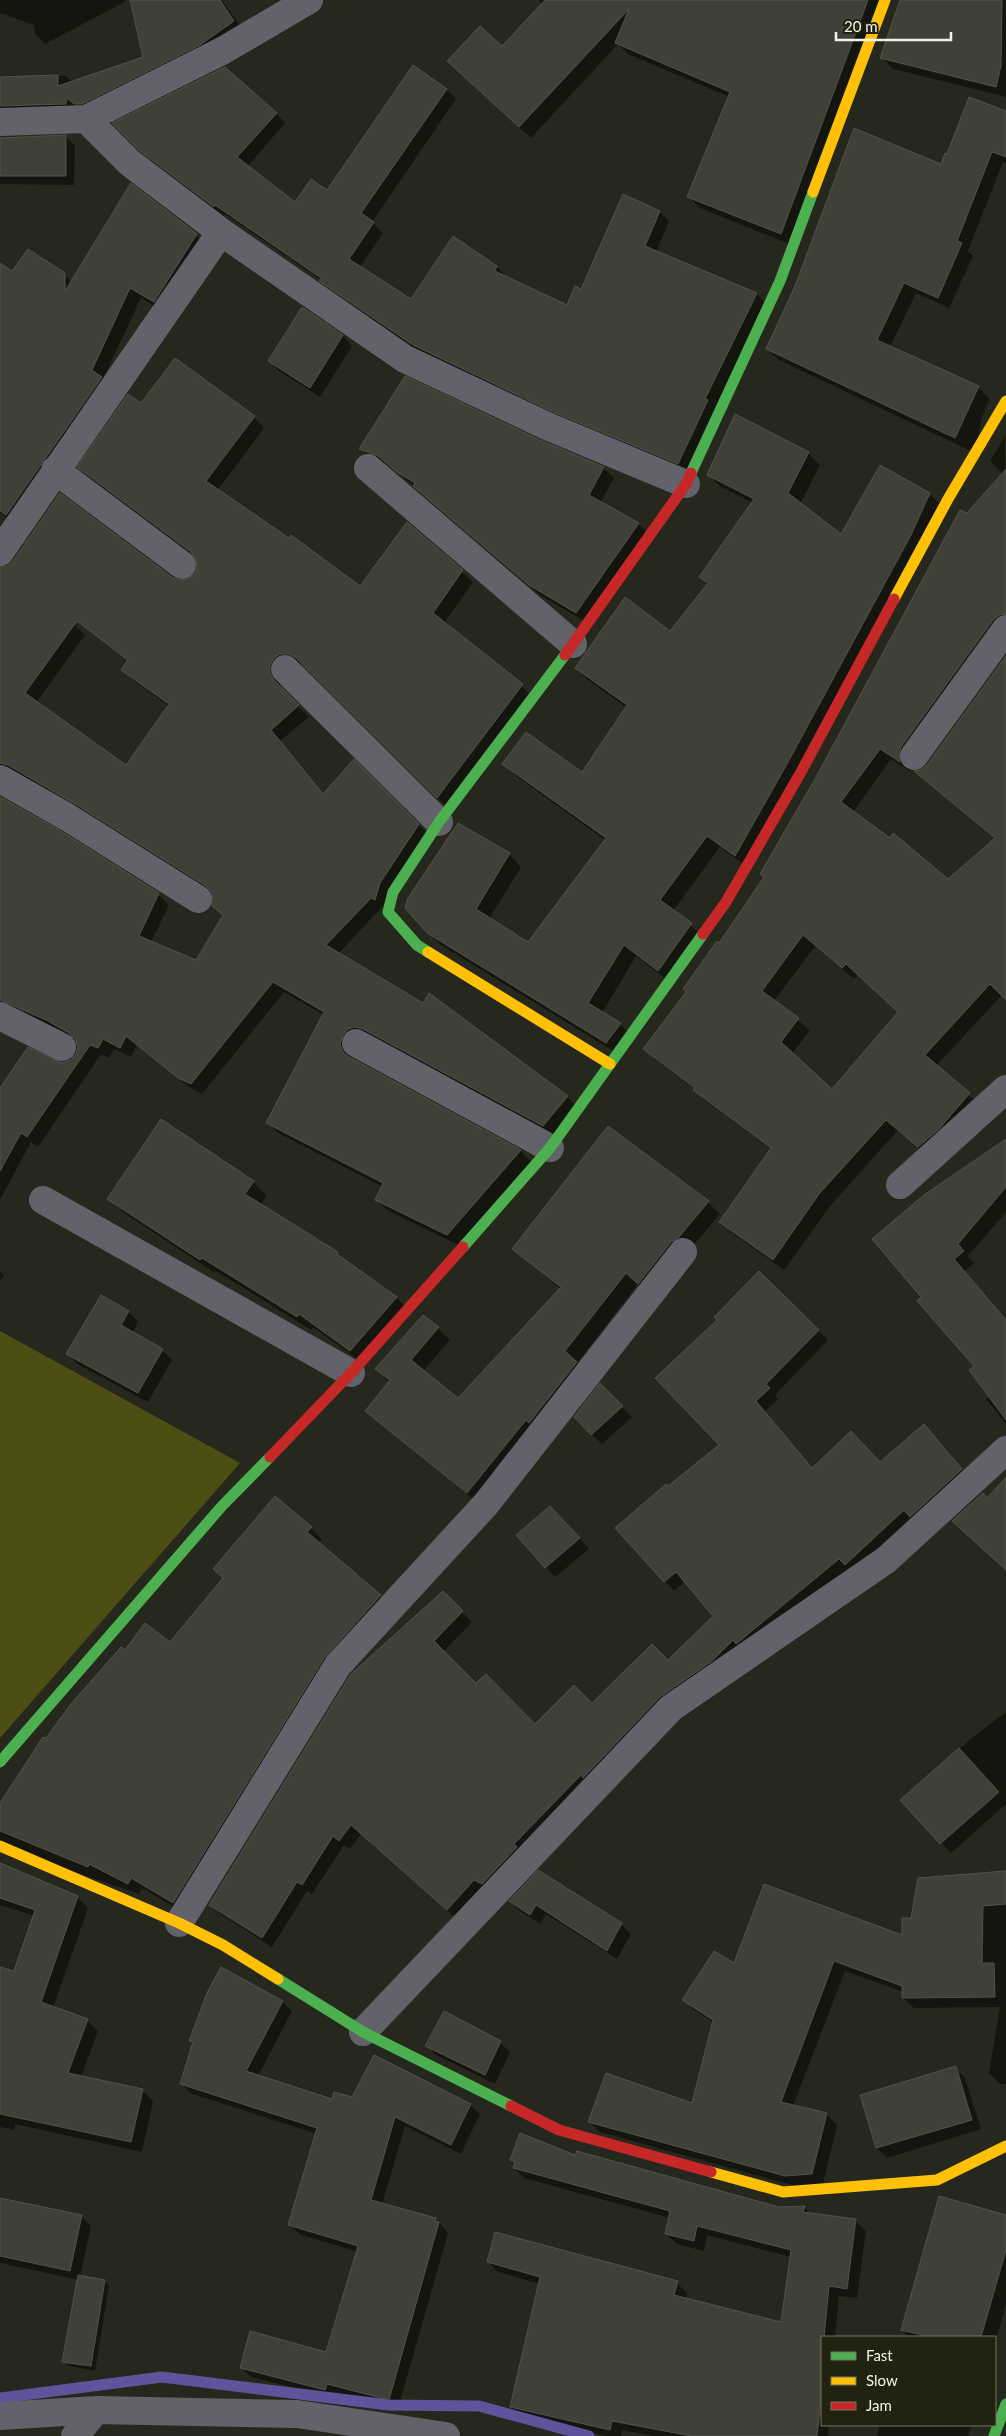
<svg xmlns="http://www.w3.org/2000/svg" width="1006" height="2436" viewBox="0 0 1006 2436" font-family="Lato,sans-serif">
  <rect width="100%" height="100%" fill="#27281d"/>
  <path fill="#4d4e13" d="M0,1331L240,1463L0,1738Z"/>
  <path fill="#0007" fill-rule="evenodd" d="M0,0H125L123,3L45,44L35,34L34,25L0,13Z
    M186,0H222L244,31L93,113L0,122V78L66,76L72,82L145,57Z
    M539,0H886L792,245L700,208L688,196L729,97L628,54L618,44L531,138L460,73L502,48L542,5Z
    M901,0H1006V97L893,69L882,57Z
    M447,90L456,99L372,222L383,233L360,267L412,300L453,238L497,267L507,277L568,306L660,212L669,221L656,252L757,294L766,304L687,472L564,421L424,355L331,290L321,280L225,214L224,216L152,161L114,124L276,113L285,123L247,167L295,204L328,192Z
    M1006,112V163L1003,162L968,251L973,256L949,308L916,293L890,347L978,387L990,399L982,416L975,453L779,360L767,349L941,166L948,155Z
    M66,137L75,146L74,185L0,184V138Z
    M196,235L207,245L164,312L141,298L103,379L112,388L17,525L0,513V265L13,273L64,274L72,282Z
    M303,309L343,336L352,346L320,397L279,371L269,361Z
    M141,405L254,417L264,428L217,491L361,587L407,524L473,582L444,623L533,696L448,808L308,668L300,664H292L280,675V684L284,692L309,717L280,741L324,795L354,761L429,835L382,907L338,954L567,1097L577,1107L553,1136L350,1055L352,1060L521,1151L531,1162L458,1245L387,1210L376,1200L383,1187L278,1133L268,1123L324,1015L284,992L202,1094L190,1088L137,1045L131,1057L114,1049L108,1058L101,1054L38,1147L31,1142L0,1200V1090L71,1061L77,1055L79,1046L78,1043L57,1031L0,1005V798L158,894L169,905L151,942L197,961L224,916L213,905V893L87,814L0,778V579L74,624L85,635L36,703L127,766L169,706L133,680L123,670L129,662L114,648L172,579L181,582L189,580L195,575L199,566L197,558L90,478L79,467Z
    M1005,436L1006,630L909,766L910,771L891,759L853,812L948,880L995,839L916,772L928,766L1006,658V998L1002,995L936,1066L980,1105L930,1158L898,1130L831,1205L784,1270L732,1233L720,1222L772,1150L706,1101L695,1089L656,1060L645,1049L688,992L765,878L967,515L1003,474L990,461ZM815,946L854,979L858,974L899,1012L832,1091L792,1054L810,1030L774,1001Z
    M540,441L604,468L614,478L600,503L639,524L649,534L586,622L540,595L414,486L389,465L370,458L360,448Z
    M808,453L820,465L800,504L841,536L880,467L932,496L944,508L747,867L720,847L673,911L703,936L670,982L636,956L602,1013L620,1024L632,1036L618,1054L441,945L428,932L509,854L521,867L489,919L528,944L605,840L516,776L504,764L582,773L627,708L588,680L576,668L670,633L708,585L700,576L753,503L721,487L709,475Z
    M1006,1140V1212L968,1256L974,1263L964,1272L1006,1320V1424L986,1399L990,1396L976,1366L923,1297Z
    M253,1182L267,1196L260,1205L337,1253L347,1262L397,1298L410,1312L364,1364L313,1327L311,1330L216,1271L215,1273L123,1212L109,1198Z
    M708,1202L720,1214L651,1295L638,1284L577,1363L588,1375L479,1504L367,1411L390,1382L377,1369L438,1328L450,1340L423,1371L458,1399L561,1289L514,1249Z
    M0,1271L4,1275L0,1281Z
    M759,1273L828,1340L775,1395L778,1399L765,1411L813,1469L880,1464L934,1436L971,1479L856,1574L850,1568L747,1653L457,1919L361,1834L350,1849L344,1845L312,1894L307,1891L272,1947L220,1914L210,1905L443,1593L472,1622L443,1652L476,1685L535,1726L592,1704L668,1662L714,1616L685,1581L674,1591L665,1581L668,1488L721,1445L719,1320Z
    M101,1296L129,1312L138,1322L132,1333L162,1350L172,1360L148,1402L77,1364L68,1354Z
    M600,1385L632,1417L602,1444L575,1417Z
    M560,1517L589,1549L555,1577L546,1567Z
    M311,1528L322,1539L318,1543L391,1606L184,1913L142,1888L139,1894L0,1846V1805L46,1740L125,1652L171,1644Z
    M1006,1712V1804L951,1853L902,1800L973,1737Z
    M0,1864L77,1897L88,1908L53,2008L87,2020L98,2031L81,2077L142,2090L153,2101L142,2152L15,2124L14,2130L0,2127V1972L15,1973L34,1916L0,1905Z
    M539,1872L621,1924L631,1934L617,1959L546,1914L540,1924L520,1911L510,1901Z
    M1006,1872V2084H1000L989,2073L1000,2007L914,2008L903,1998V1992L845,1971L793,2106L827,2114L837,2125L823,2184L796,2186L600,2132L589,2121L693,2105L713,2022L694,2010L684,2000L734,1965L904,1936L912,1920Z
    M282,2002L292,2011L258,2076L333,2101L353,2099L470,2105L480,2114L461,2154L405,2126L382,2204L436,2219L448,2233L398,2409L336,2392L335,2398L251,2377L241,2368L327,2353L358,2252L299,2234L290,2225L317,2134L190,2093L181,2083L194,2043L191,2040Z
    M500,2042L510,2052L495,2084L436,2055L427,2045Z
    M955,2068L965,2078L981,2129L887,2158L877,2148L861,2096Z
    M576,2156L779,2208L804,2207L812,2215L855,2220L866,2231L857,2298L839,2296L835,2337H822V2425H829L828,2436H653L622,2430L621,2436H606L521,2417L511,2407L540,2284L498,2272L488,2262L677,2283L687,2293L686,2299L782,2324L791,2257L707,2235L704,2251L677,2244L666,2234L670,2218L524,2178L514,2168L515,2164L511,2160Z
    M0,2199L81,2216L91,2226L80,2277L105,2281L109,2286L95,2371L69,2366L64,2361L79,2280L0,2263Z
    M1006,2216V2304L995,2344V2337H905L906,2333L902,2329Z
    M880,2425H972L968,2436H877Z"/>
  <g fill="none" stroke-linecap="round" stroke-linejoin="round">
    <path stroke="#5f539c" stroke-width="11" d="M0,2398L162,2377L389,2405L479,2406L589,2436"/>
  </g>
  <path fill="#3f4037" stroke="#525249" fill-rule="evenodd" d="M130,0H220L234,21L200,45L82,104H74L67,98L66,104L0,106V77L58,75V86L143,57Z
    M545,0H868L781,234L687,197L730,92L615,43L629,9L519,127L447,61L480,26L502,46Z
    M900,0H1002L1001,66L996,87L880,58Z
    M413,65L447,89L361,213L374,222L349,259L411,299L453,236L497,266L495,271L567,305L575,286L581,289L623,194L660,211L645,246L757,293L705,399L708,400L678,464L553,412L413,345L319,281L321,278L215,205L214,207L140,151L112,123L225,67L277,113L237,157L295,202L311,179L327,190Z
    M969,97L1006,111V157L992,152L957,241L962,243L938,298L904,283L877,340L979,386L955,438L766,349L795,286L854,128L941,164L945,153L947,154Z
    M66,135V176H0V138Z
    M131,183L197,234L154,302L130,288L92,370L102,377L6,515L0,511V263L12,271L28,249L65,273V291Z
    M302,307L343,335L310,388L268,361Z
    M175,358L255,416L206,481L289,538L291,535L360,586L407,522L463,570L433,613L523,684L437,798L296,658L289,654H280L274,658L270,665V673L274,680L299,705L271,730L323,794L354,759L419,824L380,883L375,900L371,898L326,945L423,1003L429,993L568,1096L543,1126L363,1029L355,1027L348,1029L343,1035L340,1044L343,1052L349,1057L521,1150L447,1235L375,1200L383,1183L266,1123L324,1012L273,982L191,1084L178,1078L126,1036L120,1048L103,1039L98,1048L90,1045L27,1137L21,1133L0,1171V1088L28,1047L62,1063L71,1060L76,1054L78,1047L75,1039L69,1033L46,1020L0,1000V797L59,830L159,893L139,936L196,960L223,915L212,906V892L206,886L75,804L8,765L0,763V567L7,566L13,561L60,493L173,578L180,580L188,579L195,574L197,567L196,559L191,552L77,467L128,394L141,403ZM77,621L128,660L121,670L169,704L126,765L25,693Z
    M405,376L540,440L604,467L589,495L639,523L576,613L529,585L413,486L415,483L397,472L378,456L359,449Z
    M735,414L809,452L788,493L841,534L880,465L930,493L911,535L787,764L735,856L707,836L660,900L692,923L658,971L624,945L588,1003L621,1023L606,1043L427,933L405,908L408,898L458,823L510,853L476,909L528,942L606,838L502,764L526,732L582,772L627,705L575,668L625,597L670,631L708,583L699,577L754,499L707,475Z
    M1006,469V614L999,615L993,620L901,747L899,754L900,762L880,749L841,802L890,838L893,833L948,879L995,838L914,771L921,770L927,765L1006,656V1000L990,984L925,1055L970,1093L939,1129L918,1147L886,1120L819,1194L773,1260L719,1222L771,1148L693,1090L695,1088L643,1049L686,992L683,989L717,941L719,943L764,877L760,874L815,779L960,510L967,513ZM803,935L842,968L846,964L898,1012L832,1089L781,1042L799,1018L762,991Z
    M161,1119L254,1181L245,1194L338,1252L337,1254L397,1297L350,1351L299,1314L297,1317L202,1258L200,1260L107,1199Z
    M608,1126L709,1201L679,1237L671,1242L638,1284L626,1273L565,1351L577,1362L529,1423L526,1420L467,1493L365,1411L390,1380L375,1369L423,1315L439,1327L411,1360L458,1398L561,1287L512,1249Z
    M1006,1139V1187L958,1244L964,1251L954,1259L1006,1320V1420L969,1370L974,1366L917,1301L921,1297L872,1239L924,1195Z
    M759,1271L819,1330L766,1384L770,1388L756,1401L812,1468L851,1431L880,1462L924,1424L962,1469L910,1517L904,1510L845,1565L839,1559L736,1644L733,1640L712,1661L660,1697L583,1778L581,1775L514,1844L517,1847L482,1884L474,1880L447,1910L351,1825L339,1841L333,1836L302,1885L297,1882L262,1938L209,1905L351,1674L443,1591L463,1611L434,1641L476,1683L486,1674L535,1724L574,1685L592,1703L652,1644L668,1660L713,1616L676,1572L664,1582L615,1528L666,1484L668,1486L719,1445L655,1378L717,1320L714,1317Z
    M101,1295L129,1311L121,1325L163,1349L138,1393L66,1354Z
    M600,1383L623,1406L591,1435L574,1417Z
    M1006,1477V1570L952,1521L983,1493L987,1498Z
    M275,1496L312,1527L307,1532L381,1595L325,1657L173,1903L131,1878L128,1884L89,1864L88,1867L0,1831V1803L43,1737L46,1738L71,1704L121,1647L125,1650L145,1623L170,1642L223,1578L213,1569Z
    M550,1506L580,1538L545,1568L516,1535Z
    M959,1748L999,1792L940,1844L900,1800Z
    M0,1863L78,1896L41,2002L88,2019L68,2073L143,2089L131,2142L0,2114V1967L14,1971L35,1910L0,1898Z
    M538,1870L622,1923L607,1951L536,1905L530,1915L509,1901Z
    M1006,1871V1904L983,1906L982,1963H994L995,1997L902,1998V1986L834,1961L781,2102L827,2113L812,2174L785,2176L588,2122L606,2073L692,2103L713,2020L682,2000L714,1951L734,1963L764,1884L902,1935V1918H911L918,1878Z
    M221,1967L283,2001L246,2071L332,2099L334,2092L352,2097L374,2055L471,2104L451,2145L395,2117L371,2200L436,2218L435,2221L439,2222L389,2400L327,2384L325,2390L240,2368L250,2331L326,2352L358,2246L288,2225L317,2128L180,2084L193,2042L189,2041L207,1993Z
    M444,2011L501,2041L485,2075L425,2046Z
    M956,2066L972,2120L876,2148L860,2095Z
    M520,2133L575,2155L577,2151L779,2207L805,2206L803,2212L856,2219L847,2289L829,2286L824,2337H822V2392L817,2436H691L612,2421L610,2430L510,2407L540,2277L487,2262L495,2232L678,2281L674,2295L781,2322L791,2250L697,2226L694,2241L665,2234L670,2211L513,2168L515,2162L510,2160Z
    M939,2196L1006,2215V2250L981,2337H930L901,2330Z
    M0,2198L82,2215L70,2271L0,2256Z
    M78,2275L105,2280L91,2366L62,2362Z"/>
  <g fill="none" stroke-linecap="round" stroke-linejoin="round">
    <path stroke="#62626b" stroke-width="28" d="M86,119L130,163L221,232L405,359L547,426L686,484
      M0,122L86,119L222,51L309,0
      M368,468L573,644
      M55,470L182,565
      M0,552L221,232
      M285,669L439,822
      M914,756L1006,629
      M0,779L67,817L198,899
      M0,1016L62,1047
      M356,1043L550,1148
      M900,1185L1006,1089
      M43,1200L351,1373
      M179,1923L338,1665L486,1504L683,1252
      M363,2032L671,1708L886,1560L1006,1450
      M0,2416L96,2410L297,2414L446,2436
      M75,2436L96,2410"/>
    <path stroke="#4caf50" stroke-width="11" d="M691,473L780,281L813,192
      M428,952L417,945L388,912L393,892L439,822L565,655
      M463,1247L550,1148L703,934
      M0,1762L222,1506L270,1457
      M278,1979L363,2032L511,2106
      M994,2436L1006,2404"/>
    <path stroke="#ffc107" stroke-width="11" d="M813,192L885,0
      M894,599L948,499L1006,401
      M428,952L610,1064
      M0,1846L179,1923L223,1945L278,1979
      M711,2172L783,2192L937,2180L1006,2146"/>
    <path stroke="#c62828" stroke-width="11" d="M565,655L686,484L691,473
      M703,934L726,902L801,772L894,599
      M270,1457L351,1373L463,1247
      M511,2106L559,2130L711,2172"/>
  </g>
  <rect x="821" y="2336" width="175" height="90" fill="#21220f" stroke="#757666"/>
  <rect x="831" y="2352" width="25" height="8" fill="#4caf50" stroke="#757666"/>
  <text x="866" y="2361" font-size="15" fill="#f3f4e8">Fast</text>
  <rect x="831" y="2377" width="25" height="8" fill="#ffc107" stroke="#757666"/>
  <text x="866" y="2386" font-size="15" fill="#f3f4e8">Slow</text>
  <rect x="831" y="2402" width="25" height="8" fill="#c62828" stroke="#757666"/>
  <text x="866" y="2411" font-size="15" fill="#f3f4e8">Jam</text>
  <path d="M836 32v8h115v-8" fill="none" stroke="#f3f4e8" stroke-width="2.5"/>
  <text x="844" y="32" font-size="15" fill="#f3f4e8" stroke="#21220f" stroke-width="4" paint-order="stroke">20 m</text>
</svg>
